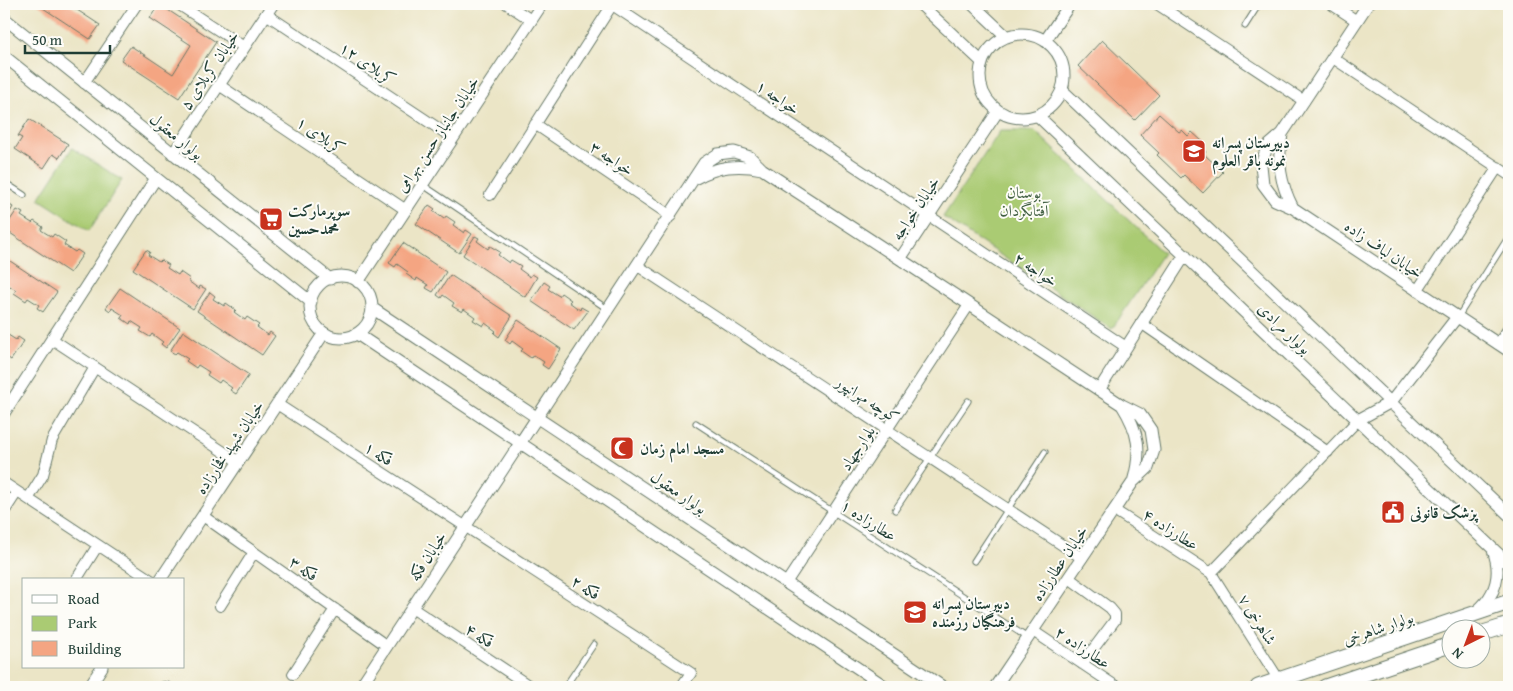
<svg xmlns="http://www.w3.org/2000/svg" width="1513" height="691" viewBox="0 0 1513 691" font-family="'Gentium Book Plus',Amiri,serif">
  <rect width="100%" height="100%" fill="#fdfcf7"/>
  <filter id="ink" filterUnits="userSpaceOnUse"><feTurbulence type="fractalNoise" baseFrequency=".02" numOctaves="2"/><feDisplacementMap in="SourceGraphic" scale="10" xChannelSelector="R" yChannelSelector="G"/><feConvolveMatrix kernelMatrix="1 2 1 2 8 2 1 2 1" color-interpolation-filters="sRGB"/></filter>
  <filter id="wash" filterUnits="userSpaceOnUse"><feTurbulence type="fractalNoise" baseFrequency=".0096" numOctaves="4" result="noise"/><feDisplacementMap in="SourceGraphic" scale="20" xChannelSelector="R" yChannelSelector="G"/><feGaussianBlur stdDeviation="1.12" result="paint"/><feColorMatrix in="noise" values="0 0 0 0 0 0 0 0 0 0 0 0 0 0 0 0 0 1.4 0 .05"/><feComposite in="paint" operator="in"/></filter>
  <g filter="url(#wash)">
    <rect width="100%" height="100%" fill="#ebe5c6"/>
    <path fill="#aacb73" stroke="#648454" d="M1000,131H1035L1163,253L1112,329L943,217Z
      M72,148L122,180L89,231L39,199Z"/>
    <g id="blocks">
      <path fill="#f4a582" d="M37,4H68L100,25L90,39Z
        M159,4L216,42L179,98L121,60L131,46L173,74L191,45L150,18Z
        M1102,40L1159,95L1135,120L1078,66Z
        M1159,114L1179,132L1182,130L1188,136L1192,132L1202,141L1198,145L1206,152L1204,154L1223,172L1203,193L1184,175L1181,178L1157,155L1159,153L1140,135Z
        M29,119L68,144L59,158L53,154L44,168L15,149L22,138L18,136Z
        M8,204L13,207L4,222V205L6,206Z
        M429,205L435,209L433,211L444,219L446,216L455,222L453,225L464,233L466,230L472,234L459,253L416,224Z
        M17,210L23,213L21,216L32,223L34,221L43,227L41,230L52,237L54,234L66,242L64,245L75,252L77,250L83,254L70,273L4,229Z
        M475,236L479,238L477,241L488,249L490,246L500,252L498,255L509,263L511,260L521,266L519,269L530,277L532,274L537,277L525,297L463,255Z
        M403,243L446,272L433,292L426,288L428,285L417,278L416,281L406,274L408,272L397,264L395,267L389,263Z
        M146,250L150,252L148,255L159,262L161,260L169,265L167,268L178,275L180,272L190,279L188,281L199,289L200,286L206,289L193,309L133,269Z
        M4,257L57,292L43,312L37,308L39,305L28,298L26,301L14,293L16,290L5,283L4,285Z
        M450,275L512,316L499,337L494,333L496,331L485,323L483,326L473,320L475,317L464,309L462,312L452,306L454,303L443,295L441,298L437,295Z
        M544,282L550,286L548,289L559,296L561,293L571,300L569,302L580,310L581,307L588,311L574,330L531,301Z
        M120,288L180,328L166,348L161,344L163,342L152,334L150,337L140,331L142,328L131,321L130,324L121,318L123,315L112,308L110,311L106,308Z
        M210,292L215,296L213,299L224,306L226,303L236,310L234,312L245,320L247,317L259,325L257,327L268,335L270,332L275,336L262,355L197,311Z
        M518,320L561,349L548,369L542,365L544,362L533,355L531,358L521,351L523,349L512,341L510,344L505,340Z
        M4,328L7,330L5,333L16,340L18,337L24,341L11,360L4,355Z
        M183,331L249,375L236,394L230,390L232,388L221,380L219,383L207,375L209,372L198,365L196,368L186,361L188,359L177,352L175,354L170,351Z"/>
    </g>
  </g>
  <g filter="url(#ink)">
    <use href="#blocks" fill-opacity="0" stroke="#667867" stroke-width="1"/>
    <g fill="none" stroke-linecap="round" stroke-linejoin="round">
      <g stroke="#667867" stroke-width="7">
        <path id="service" d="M1245,26L1259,4
          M4,182L24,195
          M423,185L609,310
          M1458,317L1509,236
          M696,423L1028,638
          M895,510L968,401
          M974,561L1045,452
          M565,687L594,644"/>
      </g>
      <g stroke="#667867" stroke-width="12">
        <path id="minor" d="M178,4L244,47
          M507,4L531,20
          M611,4L1126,347
          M1157,4L1304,101
          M1331,4L1357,21
          M266,14L453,138
          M1333,58L1509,175
          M84,83L137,4
          M219,85L406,210
          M535,124L671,216
          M490,195L612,5
          M638,266L1082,558
          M1417,291L1498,167
          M1141,323L1328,452
          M52,339L239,462
          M1498,344L1509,328
          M277,404L691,673L681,687
          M4,483L151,580
          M28,499L43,475L52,440L95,367
          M1114,510L1211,573L1279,680
          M4,512L17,492
          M203,516L387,646
          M1211,573L1358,420
          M1069,578L1110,608L1115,614V620L1082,664
          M76,580L98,545
          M786,583L969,305
          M220,606L254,552
          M412,608L531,687
          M1033,631L1117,687
          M293,674L335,609
          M164,687H166"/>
      </g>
      <g stroke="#667867" stroke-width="13">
        <path id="tertiary" d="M920,4L982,62
          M972,4L1007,37
          M1368,4L1282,134L1267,147L1261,165L1263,184L1275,200L1293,208L1509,351
          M4,18L330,279
          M980 76a42 42 0 1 1 84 0a42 42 0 1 1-84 0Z
          M1045,41L1070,4
          M4,56L311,302
          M1062,90L1509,515
          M1038,116L1509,564
          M1282,134C1277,162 1280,183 1293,208
          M173,154L273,4
          M696,178C718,166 738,164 762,169
          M900,259L1099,390
          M310 307a31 31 0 1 1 62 0a31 31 0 1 1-62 0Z
          M358,282L542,4
          M372,308L943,687
          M357,334L886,687
          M1122,405C1139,432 1142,451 1133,482
          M4,413L156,178
          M1358,420L1391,402L1457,317
          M160,580L324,333
          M1477,611C1496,595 1502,574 1493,550
          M89,687L102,667
          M360,687L704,163L718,154L734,152L750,157L762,169L900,259L998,111
          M995,687L1133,482L1148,468L1154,450L1151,430L1140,414L1122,405L1099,390L1185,255"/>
      </g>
      <g stroke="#667867" stroke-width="17">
        <path id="primary" d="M1480,634L1509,625
          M1258,687L1509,602
          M1325,687L1450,645"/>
      </g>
      <use href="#service" stroke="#fff" stroke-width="5"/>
      <use href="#minor" stroke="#fff" stroke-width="10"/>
      <use href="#tertiary" stroke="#fff" stroke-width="11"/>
      <use href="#primary" stroke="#fff" stroke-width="15"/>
    </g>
  </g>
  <defs>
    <g id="school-square" transform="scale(1.25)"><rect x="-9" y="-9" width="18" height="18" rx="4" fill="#c8321e" stroke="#fdfcf7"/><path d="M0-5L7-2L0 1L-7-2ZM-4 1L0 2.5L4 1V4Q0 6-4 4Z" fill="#fff"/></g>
    <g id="supermarket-square" transform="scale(1.25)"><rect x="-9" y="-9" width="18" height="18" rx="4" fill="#c8321e" stroke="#fdfcf7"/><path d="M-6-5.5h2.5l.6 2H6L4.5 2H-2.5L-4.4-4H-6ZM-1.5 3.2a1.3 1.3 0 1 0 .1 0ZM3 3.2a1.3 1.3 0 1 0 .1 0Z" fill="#fff"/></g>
    <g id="mosque-square" transform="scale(1.25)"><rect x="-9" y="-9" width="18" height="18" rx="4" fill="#c8321e" stroke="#fdfcf7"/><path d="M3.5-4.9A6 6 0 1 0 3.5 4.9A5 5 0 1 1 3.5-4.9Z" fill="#fff"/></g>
    <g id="civic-square" transform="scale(1.25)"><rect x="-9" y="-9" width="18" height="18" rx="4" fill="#c8321e" stroke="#fdfcf7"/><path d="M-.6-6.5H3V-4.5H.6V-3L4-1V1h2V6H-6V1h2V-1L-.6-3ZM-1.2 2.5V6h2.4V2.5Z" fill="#fff"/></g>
  </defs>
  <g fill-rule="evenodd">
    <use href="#school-square" x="1194" y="151"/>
    <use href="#supermarket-square" x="271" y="219"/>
    <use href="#mosque-square" x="622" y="448"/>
    <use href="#civic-square" x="1393" y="512"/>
    <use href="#school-square" x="915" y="612"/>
  </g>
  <g text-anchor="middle" stroke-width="4" stroke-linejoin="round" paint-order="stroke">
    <g font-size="16" fill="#1f3d34" stroke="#fdfcf7">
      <text transform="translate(368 63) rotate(34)" y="6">کربلای ۱۲</text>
      <text transform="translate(209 70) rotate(-56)" y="6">خیابان کربلای ۵</text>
      <text transform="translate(778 97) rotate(34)" y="6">خواجه ۱</text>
      <text transform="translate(437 134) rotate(-56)" y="6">خیابان جانباز حسن بهرامی</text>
      <text transform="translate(321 135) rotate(34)" y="6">کربلای ۱</text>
      <text transform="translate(177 136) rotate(39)" y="6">بولوار معقول</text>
      <text transform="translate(612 158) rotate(34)" y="6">خواجه ۳</text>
      <text transform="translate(915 208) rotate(-56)" y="6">خیابان خواجه</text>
      <text transform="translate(1384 249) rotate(34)" y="6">خیابان لباف زاده</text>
      <text transform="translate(1036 269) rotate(34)" y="6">خواجه ۲</text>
      <text transform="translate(1285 328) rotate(44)" y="6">بولوار مرادی</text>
      <text transform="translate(868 399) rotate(33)" y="6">کوچه مهرانپور</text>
      <text transform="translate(229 447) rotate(-56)" y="6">خیابان شهید فخارزاده</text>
      <text transform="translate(857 448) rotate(-57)" y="6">بلوارجهاد</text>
      <text transform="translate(379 453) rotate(33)" y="6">فکه ۱</text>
      <text transform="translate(679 492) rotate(34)" y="6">بولوار معقول</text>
      <text transform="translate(869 520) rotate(33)" y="6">عطارزاده ۱</text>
      <text transform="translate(1171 529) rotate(33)" y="6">عطارزاده ۴</text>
      <text transform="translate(427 556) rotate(-57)" y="6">خیابان فکه</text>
      <text transform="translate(1059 563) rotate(-56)" y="6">خیابان عطارزاده</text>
      <text transform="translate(304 568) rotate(35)" y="6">فکه ۳</text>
      <text transform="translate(586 587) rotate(33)" y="6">فکه ۲</text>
      <text transform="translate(1258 619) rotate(58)" y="6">شاهرخی ۷</text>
      <text transform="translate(1378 628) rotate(-19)" y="6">بولوار شاهرخی</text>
      <text transform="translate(480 635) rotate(34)" y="6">فکه ۴</text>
      <text transform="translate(1083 647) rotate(34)" y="6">عطارزاده ۲</text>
    </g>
    <g font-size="16" font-weight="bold" fill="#1f3d34" stroke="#fdfcf7" text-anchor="start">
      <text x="1212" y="148">دبیرستان پسرانه<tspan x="1212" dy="18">نمونه باقر العلوم</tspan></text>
      <text x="288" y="216">سوپرمارکت<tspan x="288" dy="18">محمدحسین</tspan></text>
      <text x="640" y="454">مسجد امام زمان</text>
      <text x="1410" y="518">پزشک قانونی</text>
      <text x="932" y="609">دبیرستان پسرانه<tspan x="932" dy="18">فرهنگیان رزمنده</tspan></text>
    </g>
    <g font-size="16" fill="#426044" stroke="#fdfcf7">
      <text x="1024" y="198">بوستان<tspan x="1024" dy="18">آفتابگردان</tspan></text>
    </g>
  </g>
  <rect width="1513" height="691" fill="none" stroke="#fdfcf7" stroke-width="20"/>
  <rect x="22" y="578" width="162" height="90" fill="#fdfcf7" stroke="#a4b0a9"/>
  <rect x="32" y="595" width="25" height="8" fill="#ffffff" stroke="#a4b0a9"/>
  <text x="68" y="604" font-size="15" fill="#1f3d34">Road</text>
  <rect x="32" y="616" width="25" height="15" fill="#aacb73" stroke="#a4b0a9"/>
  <text x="68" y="628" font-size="15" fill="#1f3d34">Park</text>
  <rect x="32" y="641" width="25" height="15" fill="#f4a582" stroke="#a4b0a9"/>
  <text x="68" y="654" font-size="15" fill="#1f3d34">Building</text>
  <g transform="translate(1466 644) rotate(222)"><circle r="24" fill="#fdfcf7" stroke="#a4b0a9"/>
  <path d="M0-4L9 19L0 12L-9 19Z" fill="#c8321e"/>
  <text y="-8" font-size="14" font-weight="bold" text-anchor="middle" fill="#1f3d34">N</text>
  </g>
  <path d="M25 45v8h85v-8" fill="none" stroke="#1f3d34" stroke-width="2.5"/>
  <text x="32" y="45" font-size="15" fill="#1f3d34" stroke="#fdfcf7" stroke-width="4" paint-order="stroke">50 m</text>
</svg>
